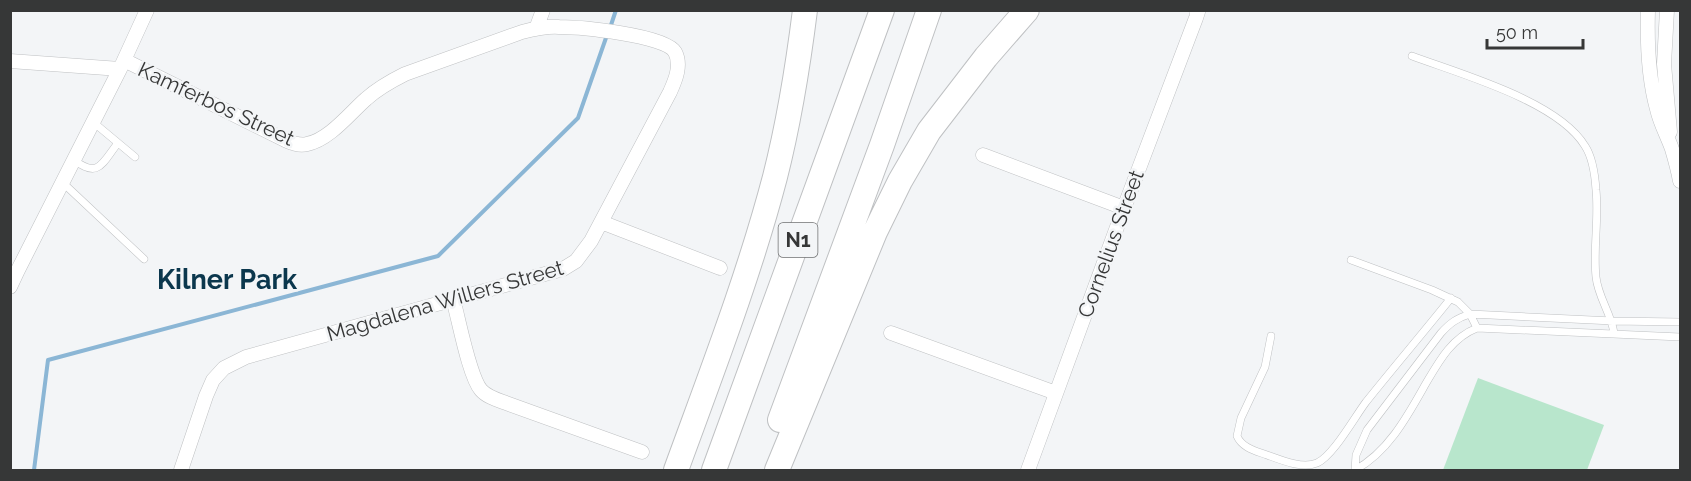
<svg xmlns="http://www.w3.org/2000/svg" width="1691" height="481" viewBox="0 0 1691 481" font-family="Raleway,sans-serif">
  <rect width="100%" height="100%" fill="#f3f5f7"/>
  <path fill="#b8e6cc" d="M1478,378L1604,425L1587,470H1443Z"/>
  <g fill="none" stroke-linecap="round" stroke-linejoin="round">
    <path stroke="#8bb6d5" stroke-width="4" d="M610,28L616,10
      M34,470L48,360L438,256L578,118L607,35"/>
    <g stroke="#bfc1c3" stroke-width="8">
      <path id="service" d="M1412,56C1460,74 1558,101 1585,146C1593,158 1595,175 1596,190C1599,219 1593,248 1596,277C1598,297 1611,313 1614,333
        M93,122L135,157
        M74,160C99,179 102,163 118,143
        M62,182L144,259
        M1351,260L1432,290L1458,302L1470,314L1477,328
        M1271,336L1265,367L1241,418L1237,436C1242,448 1256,451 1267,455C1281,460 1302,469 1317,463C1333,456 1354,418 1366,402C1394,367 1423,333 1451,298
        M1355,470L1356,455L1367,430L1441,333C1450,323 1457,318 1470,314L1613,321L1680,322
        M1355,470C1388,452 1407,417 1425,385C1438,363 1451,338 1477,328L1680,337"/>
    </g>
    <g stroke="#bfc1c3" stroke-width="15">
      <path id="minor" d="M1648,10C1647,43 1648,77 1657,109C1660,123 1667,135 1672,149C1675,159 1678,170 1680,181
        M1667,10L1664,64L1670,132
        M536,29L543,10
        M124,60L285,140C292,143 299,146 307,144C329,140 350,113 366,99C378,88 391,81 405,74L522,32C534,29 546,26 559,27C579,27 665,35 675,52C682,65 675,81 670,92L591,241L576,261L563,269L246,357L224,368L213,380L206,396L181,470
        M10,61L120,69
        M983,155L1124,208
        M601,222L720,268
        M10,287L18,270L120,69L147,10
        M453,299C459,320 469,376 481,390C487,397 498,400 506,403L642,452
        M891,333L1056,393
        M1028,470L1124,208L1196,18L1198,12L1196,10"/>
    </g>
    <g stroke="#bfc1c3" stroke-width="26">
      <path id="motorway" d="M780,420L882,145L929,10
        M676,470C711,374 749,276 775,177C789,122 798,66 805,10
        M714,470L882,10
        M777,470L875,232L900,181L929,131L986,57L1027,10"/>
    </g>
    <use href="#service" stroke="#fff" stroke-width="7"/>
    <use href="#minor" stroke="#fff" stroke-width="14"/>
    <use href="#motorway" stroke="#fff" stroke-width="24"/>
  </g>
  <g text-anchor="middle" stroke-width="5" stroke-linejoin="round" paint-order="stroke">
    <rect fill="#f3f5f7" stroke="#6f7071" stroke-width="1.5" x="778.5" y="223" width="39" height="34" rx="4.5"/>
    <g font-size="20" font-weight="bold" fill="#363737">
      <text x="798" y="247">N1</text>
    </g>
    <g font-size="21" fill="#363737" stroke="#f3f5f7">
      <text transform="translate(216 104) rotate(25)" y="7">Kamferbos Street</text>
      <text transform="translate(1111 244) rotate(-70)" y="7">Cornelius Street</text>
      <text transform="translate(445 301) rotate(-16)" y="7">Magdalena Willers Street</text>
    </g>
    <g font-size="27" font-weight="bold" fill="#0b374d" stroke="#f3f5f7">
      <text x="227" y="289">Kilner Park</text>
    </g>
  </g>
  <rect width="1691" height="481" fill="none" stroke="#363737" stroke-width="24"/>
  <path d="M1487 39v9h96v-9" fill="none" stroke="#363737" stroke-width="3"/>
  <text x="1496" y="39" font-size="18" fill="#363737" stroke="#f3f5f7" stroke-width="4.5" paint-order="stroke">50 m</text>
</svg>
